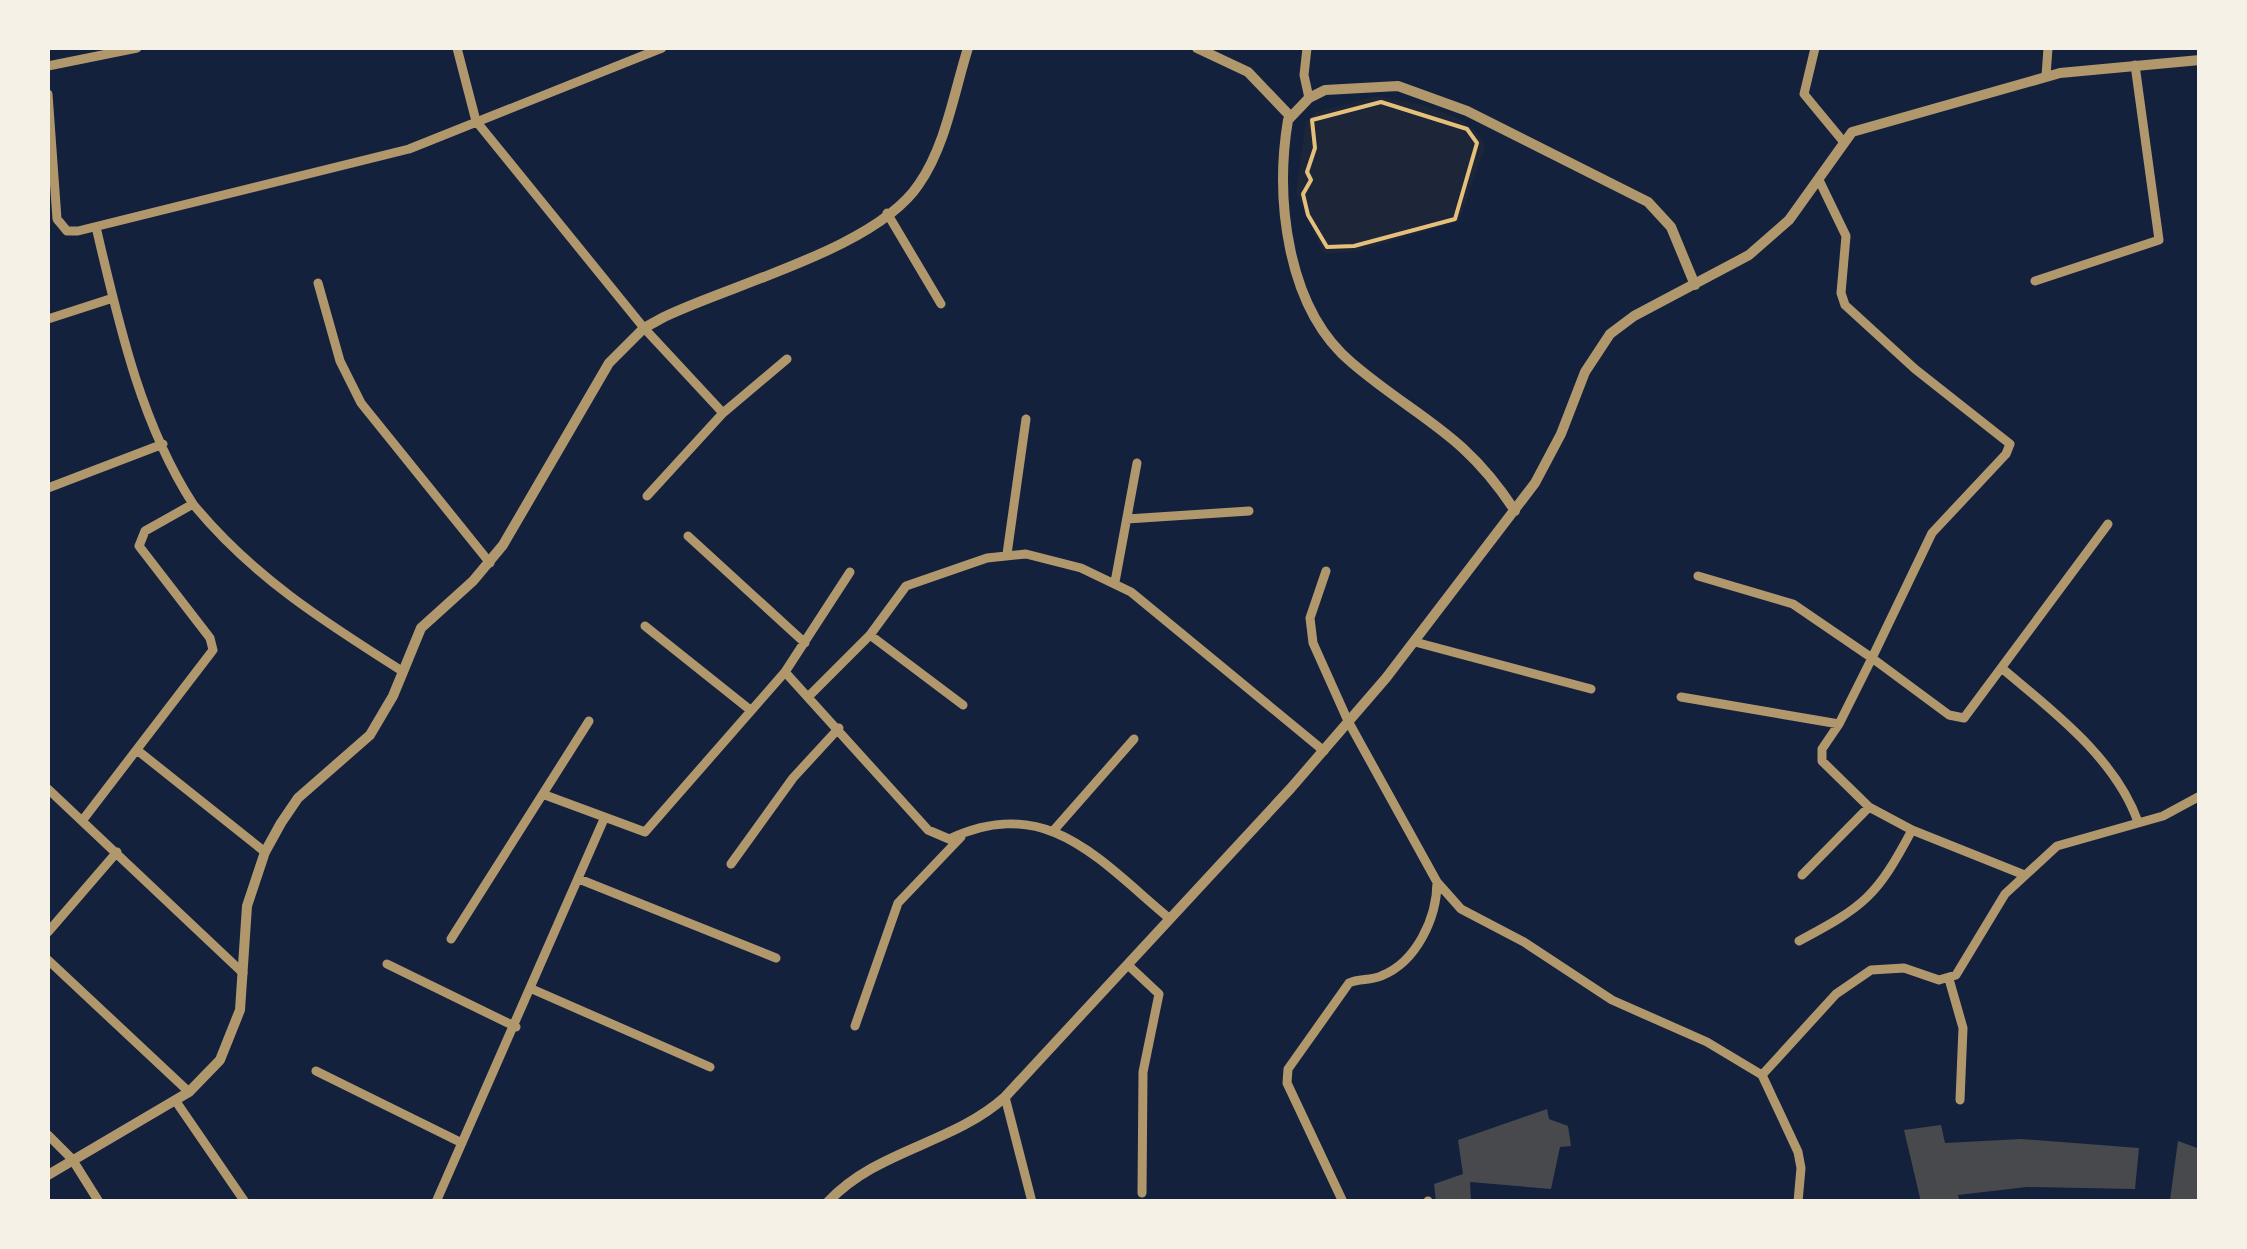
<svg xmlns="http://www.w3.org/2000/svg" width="2247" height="1249" viewBox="0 0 2247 1249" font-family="Inter,sans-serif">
  <rect width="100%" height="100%" fill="#14213d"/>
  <path fill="#1d2539" d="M1376,96C1406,100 1477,114 1485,147L1459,221L1360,251L1324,254L1296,193L1306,122L1316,112Z"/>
  <path fill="#48494c" d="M1547,1109L1549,1119L1568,1126L1571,1146L1560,1147L1551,1189L1470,1182L1471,1202H1436L1434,1184L1463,1174L1458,1140Z
    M1941,1125L1945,1143L2021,1139L2139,1148L2135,1189L2027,1187L1958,1195L1960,1202H1921L1904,1130Z
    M2178,1141L2200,1149V1202L2170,1200Z"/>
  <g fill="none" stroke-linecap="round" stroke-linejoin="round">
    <path stroke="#e5c07b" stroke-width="4" d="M1381,102L1467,129L1477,143L1455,219L1354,246L1327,247L1308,215L1303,194L1311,180L1307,172L1315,148L1312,120Z"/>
    <path stroke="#b1986c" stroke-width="9" d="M457,48L476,121L644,328L723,413
      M1307,48L1304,75L1309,98
      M1815,48L1804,94L1842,140
      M48,66L137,48
      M2046,76L2048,48
      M48,94L57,219L67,231H78L409,149L662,48
      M1819,180L1846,236L1841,293L1845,305L1915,369L2010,444L2006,454L1932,533L1872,658L1949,715L1964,718L2108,524
      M887,213L941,304
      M2035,281L2159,240L2135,65
      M318,283L340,361L361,403L490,563
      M48,319L113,298
      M48,488L163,444
      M647,496L723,413L787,359
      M193,504C252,576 323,621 402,671
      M1127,519L1249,511
      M688,536L805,643
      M1007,554L1026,419
      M1326,571L1310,618L1313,643L1348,721L1437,882L1461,909L1524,942L1612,1000L1707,1042L1762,1075L1798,1152L1801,1168L1798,1202
      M1115,582L1137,463
      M645,626L749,709
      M870,635L963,705
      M1415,642L1591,689
      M2004,670C2054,712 2116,759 2138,822
      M785,672L928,830L949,839C1047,793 1099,860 1170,919
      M809,696L870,635L906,586L987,558L1026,554L1081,568L1131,592L1324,751
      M1681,697L1839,724L1872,658L1793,604L1698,576
      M1839,724L1822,749V761L1869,807
      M137,750L265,852
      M48,789L243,973
      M545,795L645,832L785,672L850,572
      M82,821L213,650L210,638L139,546L145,531L193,504C140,422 118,320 96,227
      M1054,830L1134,739
      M731,864L793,778L839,728
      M1802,875L1869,807L1912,830L2022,874
      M579,879L776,958
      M48,932L117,852
      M451,939L589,721
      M1799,941C1865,906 1877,896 1912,830
      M48,960L189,1092
      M387,964L516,1027
      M1128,965L1159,994L1143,1072L1142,1193
      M1949,979L1963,1028L1960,1100
      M532,989L710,1067
      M855,1026L898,903L961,837
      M316,1071L462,1143
      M1762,1075L1836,994L1871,970L1904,968L1939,980L1956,975L2005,894L2057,846L2163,816L2200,796
      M1005,1097L1032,1202
      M175,1100L245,1202
      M48,1135L72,1159L99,1202
      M436,1202L604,819
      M1343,1202L1287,1083L1288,1069L1349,983C1359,978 1370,981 1381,976C1417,962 1437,917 1437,882
      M1428,1202V1201"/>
    <path stroke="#b1986c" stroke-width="10" d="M1197,48L1248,72L1291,117
      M1515,511C1464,432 1418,419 1352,363C1286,308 1275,198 1288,120L1309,98L1325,90L1398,86L1467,111L1648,202L1671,227L1695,285
      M48,1175L189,1092L220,1060L240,1010L247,906L265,852L281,823L298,798L370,735L393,696L421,628L473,581L503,545L609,363L644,328L664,317C732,284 877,248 919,184C946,145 954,92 968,48
      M828,1202C876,1150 953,1144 1005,1097L1291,788L1386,678L1535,483L1561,434L1585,372L1610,334L1634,316L1749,255L1789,220L1852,132L2060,73L2200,60"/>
  </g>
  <rect width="2247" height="1249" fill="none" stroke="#f6f1e7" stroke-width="100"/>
</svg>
